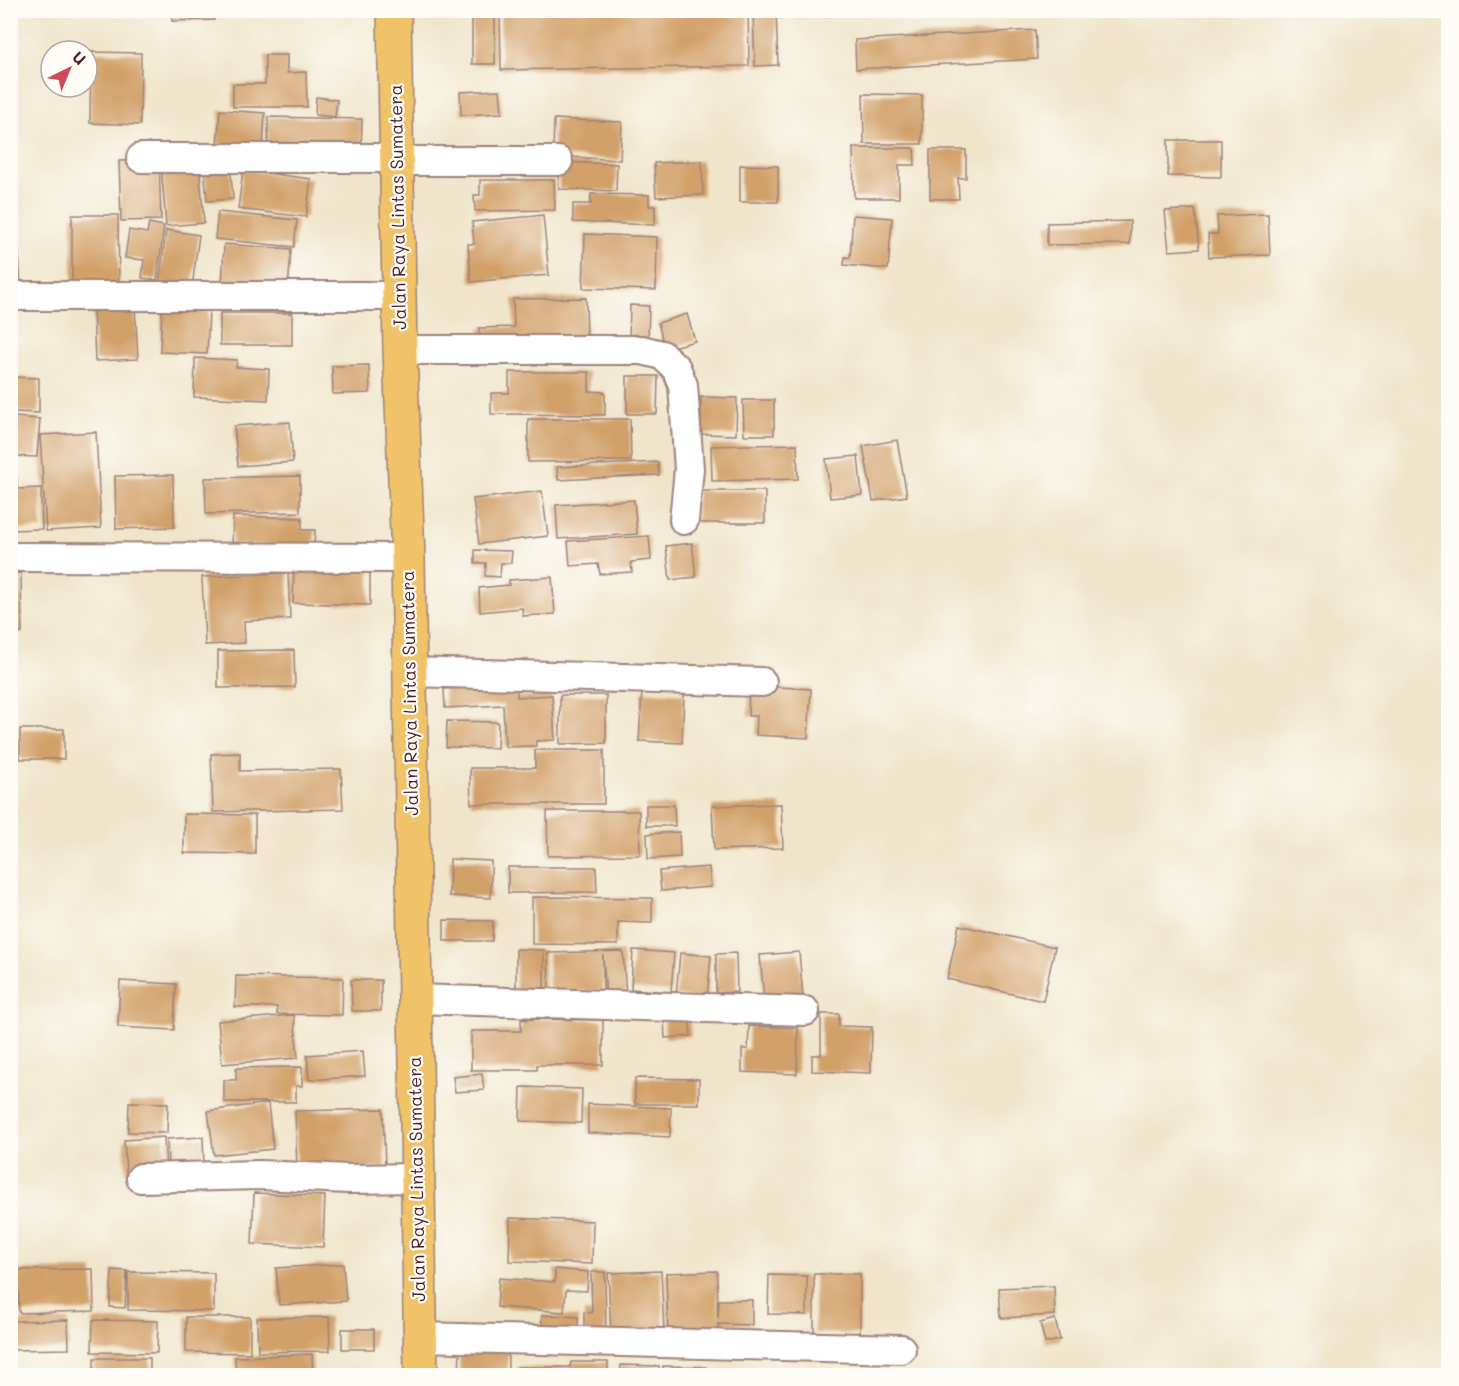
<svg xmlns="http://www.w3.org/2000/svg" width="1459" height="1386" viewBox="0 0 1459 1386" font-family="Mali,sans-serif">
  <rect width="100%" height="100%" fill="#fdfcf7"/>
  <filter id="ink" filterUnits="userSpaceOnUse"><feTurbulence type="fractalNoise" baseFrequency=".0167" numOctaves="2"/><feDisplacementMap in="SourceGraphic" scale="12" xChannelSelector="R" yChannelSelector="G"/><feConvolveMatrix kernelMatrix="1 2 1 2 8 2 1 2 1" color-interpolation-filters="sRGB"/></filter>
  <filter id="wash" filterUnits="userSpaceOnUse"><feTurbulence type="fractalNoise" baseFrequency=".008" numOctaves="4" result="noise"/><feDisplacementMap in="SourceGraphic" scale="24" xChannelSelector="R" yChannelSelector="G"/><feGaussianBlur stdDeviation="1.35" result="paint"/><feColorMatrix in="noise" values="0 0 0 0 0 0 0 0 0 0 0 0 0 0 0 0 0 1.4 0 .05"/><feComposite in="paint" operator="in"/></filter>
  <g filter="url(#wash)">
    <rect width="100%" height="100%" fill="#f0e5ca"/>
    <g id="blocks">
      <path fill="#d2a069" d="M172,10H214V20L172,21Z
        M472,10H495V64H472Z
        M500,10H748L749,66L501,70Z
        M753,10H776L778,65L755,66Z
        M779,10H913V12L779,18Z
        M1035,30L1037,59L856,69L855,40Z
        M91,52L141,53L140,125L90,123Z
        M265,55H287V73L306,72L307,107H233V84H265Z
        M500,90L502,113L461,115L460,92Z
        M863,94L922,95V144H864Z
        M316,97L337,100L335,117L315,115Z
        M220,110L265,113L263,148L217,145Z
        M268,117L362,119L361,154L268,151Z
        M554,119L622,122L620,160L553,156Z
        M1168,140H1221V177L1168,176Z
        M853,148H914L915,165H899V198H854Z
        M930,150H966V178H958L959,199H930Z
        M159,160L161,220L121,221L119,161Z
        M702,161L703,195L656,197L654,163Z
        M199,162L204,223L166,226L161,165Z
        M559,162L617,164L616,191L559,189Z
        M230,163L233,199L207,201L204,165Z
        M740,165L778,166V202H740Z
        M243,170L311,179L306,217L238,209Z
        M480,180H554L555,210L475,211L474,195H480Z
        M591,194L649,195V206H655V225L573,222V204H591Z
        M1195,209L1199,249L1169,251L1165,211Z
        M218,212L297,220L294,247L215,239Z
        M1268,214L1270,255L1209,257L1208,234H1218L1217,216Z
        M72,215H118L119,284H72Z
        M543,215L549,275L471,282L468,244H474L472,222Z
        M853,215L892,218L888,269L844,265L845,257L850,258Z
        M1130,221V244L1047,245V223Z
        M149,223L164,226L157,280L142,278L144,260L125,258L129,230L147,233Z
        M166,230L199,235L192,287L159,283Z
        M585,234L657,237L656,290L583,288Z
        M10,239H18L21,287L10,288Z
        M224,244L291,249L288,291L222,287Z
        M586,298L587,344L479,345V328L514,327L513,299Z
        M630,305L649,306L648,340L629,339Z
        M135,306L138,359L95,361L93,308Z
        M162,309L209,311L207,354L160,352Z
        M220,313H292V345H220Z
        M687,314L695,341L665,349L658,323Z
        M195,358L237,360L236,367L269,369L268,400L194,397Z
        M369,365L370,393L333,394L332,366Z
        M509,372H589V391L605,392V415L491,414V393H509Z
        M627,376H658L657,414H627Z
        M10,377L39,378V413L10,412Z
        M701,397L737,398L736,435L701,434Z
        M743,400H774V435H744Z
        M14,417L40,419L37,457L11,456Z
        M528,419H630L631,461L528,462Z
        M290,422L293,462L238,466L234,426Z
        M96,432L101,528L46,531L40,435Z
        M897,440L907,496L873,501L863,446Z
        M797,444L798,479L712,481L711,446Z
        M858,456L862,495L830,498L826,459Z
        M658,462L659,475L558,480L557,467Z
        M173,475L174,527L116,529L115,476Z
        M300,476V512L206,514L205,478Z
        M10,477H17V489L41,488L42,529L10,530Z
        M542,491L548,536L479,544L473,499Z
        M696,491H765V523H697Z
        M634,500L637,534L558,539L556,505Z
        M233,516L302,518V530H315L314,547L232,544Z
        M649,536L651,560L631,562L632,572L600,574L598,564L570,566L568,541Z
        M692,543L696,577L670,580L666,546Z
        M475,550L512,551L511,563H501L500,577L485,576L486,563H475Z
        M294,565L370,566V605L293,603Z
        M21,573L22,633H10V574Z
        M288,573L290,619L244,621L245,643L205,645L202,577Z
        M552,577L555,614L523,616L522,608L480,612L479,588L509,585V580Z
        M294,650L295,687L218,688V651Z
        M749,685L811,689L808,738L756,735L757,716H748Z
        M517,686V697L552,695L555,740L536,741V746L505,747L503,705L445,708L444,689Z
        M642,691L684,694L682,743L639,741Z
        M560,695H606V743L560,744Z
        M447,721L498,722L497,748L446,747Z
        M20,729H64V759H20Z
        M535,750H604V804H471L470,768H535Z
        M240,753V771L341,769L343,809L213,812L211,754Z
        M781,804L783,848L714,850L712,806Z
        M646,805H674L675,826H646Z
        M547,811H639L640,855L548,856Z
        M184,814L255,815V854L184,853Z
        M679,832L680,857L648,859L647,834Z
        M450,859L491,861V898L449,896Z
        M508,867H596L597,892L508,893Z
        M709,867L711,887L661,891L659,871Z
        M532,897L652,898V923L618,922V945L532,944Z
        M444,920L493,921L492,941H444Z
        M959,925L1055,947L1043,1001L947,979Z
        M516,949L544,950V993H516Z
        M633,950L674,953L671,992L631,989Z
        M623,951L626,996L606,997L603,955V991L549,992L548,953Z
        M799,952L803,997L764,1001L760,955Z
        M680,953L711,956L707,999L676,996Z
        M736,953L737,992L716,993V954Z
        M236,976L343,978L342,1015L277,1014V1007H235Z
        M351,980H381V1011H352Z
        M120,981L176,984L174,1030L118,1027Z
        M821,1014H839V1026L872,1027L871,1073L812,1071V1055H821Z
        M294,1015L298,1058L222,1064L218,1021Z
        M689,1018L691,1036L665,1038L664,1020Z
        M521,1019L603,1020V1065H537V1070H471V1031H521Z
        M749,1026L798,1028L797,1074L742,1072V1049H748Z
        M363,1051L365,1076L309,1080L307,1055Z
        M302,1067V1086H296V1102H224V1080H236V1068Z
        M482,1074L484,1090L455,1092L453,1077Z
        M635,1078L699,1079V1104H635Z
        M521,1087L582,1089L581,1123L520,1121Z
        M129,1102L168,1103L167,1133L128,1132Z
        M268,1103L273,1149L214,1155L208,1111Z
        M588,1104L671,1108L670,1137L588,1133Z
        M383,1109L385,1168L297,1170L295,1111Z
        M164,1137L166,1171L126,1173L124,1140Z
        M203,1137L204,1167L168,1168L167,1139Z
        M254,1193L325,1196L323,1247L252,1244Z
        M510,1218L593,1221L592,1264L509,1261Z
        M343,1264L346,1301L279,1305L276,1268Z
        M93,1269L94,1311L19,1313L18,1270Z
        M555,1269L588,1272L587,1291L566,1290L564,1312L497,1307L499,1278L555,1282Z
        M112,1270L127,1271L125,1308L110,1307Z
        M661,1271L664,1332L611,1334L608,1273Z
        M717,1271L718,1318L719,1300H752V1325L718,1324L719,1329L668,1331L666,1273Z
        M128,1272L214,1273V1311L128,1310Z
        M591,1272H605L606,1337L584,1338V1312L592,1313Z
        M814,1274H860V1334L814,1333Z
        M769,1275L807,1276V1315L768,1314Z
        M1054,1286L1055,1315L1001,1318L999,1288Z
        M542,1315L578,1317V1338L541,1337Z
        M186,1317H250V1353L186,1352Z
        M329,1317L330,1351L258,1352L257,1318Z
        M1055,1319L1060,1340L1045,1343L1040,1323Z
        M68,1320L69,1349L10,1350V1321Z
        M93,1320L158,1321L157,1353L92,1352Z
        M342,1329H374V1349H342Z
        M460,1351H508V1376L459,1375Z
        M312,1354L313,1376H236L235,1357Z
        M94,1358H150V1376H94Z
        M571,1362H608V1376H517V1367H570Z
        M621,1365L659,1366V1376H620Z
        M663,1366L706,1367V1376H663Z"/>
    </g>
  </g>
  <g filter="url(#ink)">
    <use href="#blocks" fill-opacity="0" stroke="#9d827a" stroke-width="1.5"/>
    <g fill="none" stroke-linecap="round" stroke-linejoin="round">
      <g stroke="#9d827a" stroke-width="32">
        <path id="minor" d="M141,158H398
          M398,161H558
          M10,296H399
          M400,350H642L662,355L676,368L683,385L689,469L684,520
          M10,557L408,558
          M409,672L762,682
          M414,999L805,1011
          M141,1178L260,1175L349,1179L417,1178
          M420,1337L901,1349"/>
      </g>
      <g stroke="#9d827a" stroke-width="36">
        <path id="highway" d="M394,10L400,350L408,558L421,1376"/>
      </g>
      <use href="#minor" stroke="#fff" stroke-width="28"/>
      <use href="#highway" stroke="#f1c369" stroke-width="33"/>
    </g>
  </g>
  <g text-anchor="middle" stroke-width="4.5" stroke-linejoin="round" paint-order="stroke">
    <g font-size="18" fill="#4a1f2b" stroke="#fdfcf7">
      <text transform="translate(398 207) rotate(-91)" y="6">Jalan Raya Lintas Sumatera</text>
      <text transform="translate(410 693) rotate(-91)" y="6">Jalan Raya Lintas Sumatera</text>
      <text transform="translate(417 1179) rotate(-91)" y="6">Jalan Raya Lintas Sumatera</text>
    </g>
  </g>
  <rect width="1459" height="1386" fill="none" stroke="#fdfcf7" stroke-width="36"/>
  <g transform="translate(69 69) rotate(43)"><circle r="28" fill="#fdfcf7" stroke="#b5a4a5" stroke-width="1.5"/>
  <path d="M0-4.5L10 22L0 15L-10 22Z" fill="#d1495b"/>
  <text y="-9" font-size="16" font-weight="bold" text-anchor="middle" fill="#4a1f2b">U</text>
  </g>
</svg>
